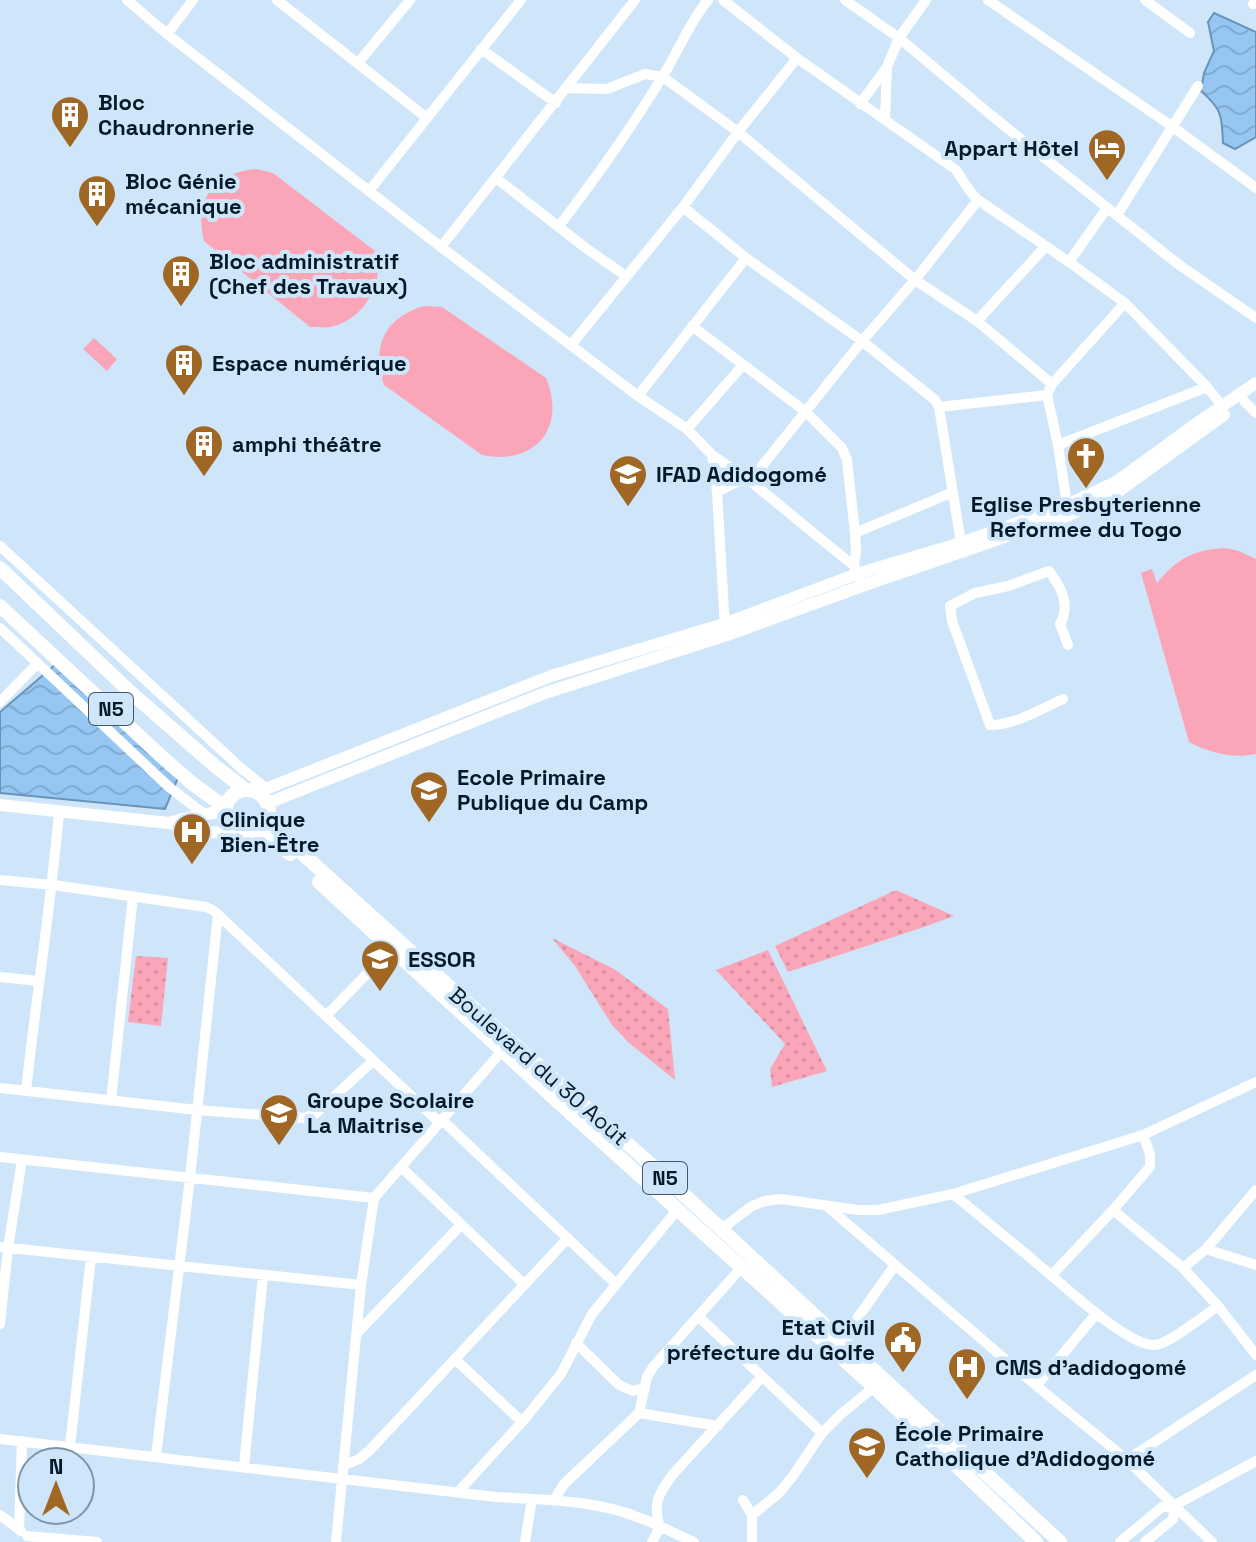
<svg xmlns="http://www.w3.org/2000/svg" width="1256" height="1542" viewBox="0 0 1256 1542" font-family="'Space Grotesk',sans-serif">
  <defs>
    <pattern id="grass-dots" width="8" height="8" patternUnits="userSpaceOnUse" patternTransform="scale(2)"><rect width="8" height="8" fill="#faa6b8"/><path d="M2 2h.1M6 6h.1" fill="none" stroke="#d58e9e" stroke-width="1.8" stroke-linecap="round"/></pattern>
    <pattern id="water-waves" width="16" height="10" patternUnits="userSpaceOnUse" patternTransform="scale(2)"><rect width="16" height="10" fill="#95c7f2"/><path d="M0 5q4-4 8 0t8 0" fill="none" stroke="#7faad0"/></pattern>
  </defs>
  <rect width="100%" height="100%" fill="#cfe6fa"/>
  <path fill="url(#grass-dots)" d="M896,890L954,916L924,927L788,972L775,946Z
    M552,938L614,969L668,1009L675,1080L628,1042L612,1025L575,966Z
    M768,950L827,1071L772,1087L770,1069L785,1044L716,970Z
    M136,956L168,958L161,1026L128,1022Z"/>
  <path fill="#faa6b8" d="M256,169L273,173L375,251C376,257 378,264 378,270C377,297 356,322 330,327C324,328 316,327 310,327L204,241C194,199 213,173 256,169Z
    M424,306L442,307L546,378C567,428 535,466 482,455L384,385C371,345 385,318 424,306Z
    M94,338L117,359L107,371L83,349Z
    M1225,548L1239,551L1256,559V754C1231,759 1211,753 1189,742L1141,573L1152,569L1157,583C1178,558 1193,550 1225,548Z"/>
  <path fill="url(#water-waves)" stroke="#6a93b7" stroke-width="2" d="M1214,13L1256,32V137L1235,149L1223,143C1222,116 1222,109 1201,91L1204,73L1214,51L1208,22Z
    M56,664L180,773L165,809L0,793V712Z"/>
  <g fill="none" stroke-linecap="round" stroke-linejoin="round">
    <path stroke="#fff" stroke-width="10" d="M127,0L167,34L441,247L638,396L687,429L712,455L750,481L854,566L860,580
      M277,0L427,118
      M723,0L797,58L885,120
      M845,0L899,38L997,120L1178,264L1256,318
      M988,0L1173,127L1256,188
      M1145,0L1190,33
      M1253,4L1256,2
      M167,34L193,0
      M481,49L556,103
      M358,63L410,0
      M887,67L885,120L955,169C963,179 968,191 978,200L1069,262L1125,303L1207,387L1223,407
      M567,88L607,89L645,74L663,77L738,132L915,280L977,321L1052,384L1047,395L1058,445L1067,505
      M860,104L887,67L899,38L926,0
      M496,178L587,249L626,276
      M369,191L521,0
      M683,207L746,258L862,341L935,400L939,407L961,543
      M1117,215L1198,86
      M559,226C595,179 630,130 661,79C678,53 688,24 708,0
      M441,247L635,0
      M1069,262L1107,208
      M977,321L1046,246
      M692,326L806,412L842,448L847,460L855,533L856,551L854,566
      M571,345L683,207L738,132L797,58
      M1052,384L1125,303
      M638,396L746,258
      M1244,401L1256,413
      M939,407L1047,395
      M687,429L743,365
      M1058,445L1207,387
      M712,455L717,492L725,628
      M717,492L739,481H750L862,341L915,280L978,200
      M855,533L951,493
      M0,546L242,769L267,789
      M0,628L169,787L204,814
      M1063,699C1041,709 1015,725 990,725L952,621L950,606L975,593L1008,586L1049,571C1061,587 1071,605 1060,624L1068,645
      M0,702L37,664
      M0,880L53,885L206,907L213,910L439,1122
      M0,977L38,981
      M326,1016L391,949
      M0,1088L197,1110L304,1118L315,1114L373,1061
      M26,1091C36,998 51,905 59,812
      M111,1101L133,896
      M441,1119L616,1284
      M0,1157L374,1198
      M402,1168L524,1284
      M953,1194C982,1218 1011,1241 1039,1265C1061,1283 1128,1347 1155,1345C1169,1344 1205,1315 1218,1306
      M829,1208L1021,1373L1127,1460L1212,1542
      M1113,1210L1183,1268L1218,1306L1256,1355
      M720,1230L752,1206L765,1201L781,1199L858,1210H878L953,1194L1143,1135L1256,1082
      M0,1247L361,1285
      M1206,1249L1256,1190
      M1183,1268L1206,1249L1256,1265
      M1052,1275L1113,1210L1150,1167V1154L1143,1135
      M699,1317L822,1433
      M0,1324L8,1248L22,1160
      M357,1333L461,1225
      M842,1340L895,1265
      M576,1343L619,1385L633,1391L644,1388
      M456,1360L522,1422
      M1037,1385L1096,1314
      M639,1413L718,1426
      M0,1439L496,1497C534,1499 571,1500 608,1508C637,1514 667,1530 694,1542
      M70,1446L91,1257
      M156,1456L190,1178L218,914
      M1127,1460L1256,1375
      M244,1466L263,1276
      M343,1466L359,1459L369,1451L568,1238
      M458,1492L522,1422L561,1374L592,1314L677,1210
      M554,1500L564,1484L639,1413L647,1377L653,1367L741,1268
      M743,1500L752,1515
      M0,1515L21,1531
      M19,1530L22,1441
      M27,1536L97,1542
      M336,1542L361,1285L374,1198L502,1051
      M525,1542L532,1499
      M652,1542L660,1527C652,1502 659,1494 673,1474L762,1377
      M752,1542V1515L778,1494L793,1476L822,1433L841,1414L874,1387
      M1120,1542L1162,1507L1175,1505L1256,1461
      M1145,1542L1173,1519L1175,1505"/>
    <path stroke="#fff" stroke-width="12" d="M258,792L551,676L724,624L857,574L961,543L1067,505L1116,482L1193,426L1256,383
      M268,803L545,693L727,635L862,586L1069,515L1119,491L1224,415
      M0,805L169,823L208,832L243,833
      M172,822L195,816L225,811"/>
    <path stroke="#fff" stroke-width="14" d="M0,568L128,690L215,766L246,790
      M0,606L162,757L193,784L226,808
      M225 812a22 22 0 1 1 44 0a22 22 0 1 1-44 0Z
      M269,815L271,824L284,837L453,990L655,1168L1060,1542
      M258,831L277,843L290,854
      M319,882L555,1099L874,1387L1036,1542"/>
  </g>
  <defs>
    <g id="building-pin" transform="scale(2)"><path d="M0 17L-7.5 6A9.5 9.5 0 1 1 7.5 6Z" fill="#9f6624" stroke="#cfe6fa"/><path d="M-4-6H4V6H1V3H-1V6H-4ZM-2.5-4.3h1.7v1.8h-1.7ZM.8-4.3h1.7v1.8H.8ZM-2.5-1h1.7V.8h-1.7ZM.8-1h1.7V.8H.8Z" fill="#fff"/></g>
    <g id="hotel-pin" transform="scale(2)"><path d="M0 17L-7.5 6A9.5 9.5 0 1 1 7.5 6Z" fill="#9f6624" stroke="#cfe6fa"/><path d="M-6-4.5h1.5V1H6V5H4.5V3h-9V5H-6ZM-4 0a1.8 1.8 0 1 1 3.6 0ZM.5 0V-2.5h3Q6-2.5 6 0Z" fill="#fff"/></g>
    <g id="church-pin" transform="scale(2)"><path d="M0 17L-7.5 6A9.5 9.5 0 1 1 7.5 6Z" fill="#9f6624" stroke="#cfe6fa"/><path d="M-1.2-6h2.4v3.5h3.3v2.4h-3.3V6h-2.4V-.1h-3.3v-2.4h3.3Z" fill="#fff"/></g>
    <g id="university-pin" transform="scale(2)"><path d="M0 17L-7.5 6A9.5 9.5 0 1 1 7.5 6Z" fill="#9f6624" stroke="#cfe6fa"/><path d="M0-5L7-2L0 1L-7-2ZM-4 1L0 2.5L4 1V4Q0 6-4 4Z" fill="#fff"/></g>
    <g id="school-pin" transform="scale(2)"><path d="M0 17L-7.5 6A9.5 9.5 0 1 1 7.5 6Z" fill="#9f6624" stroke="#cfe6fa"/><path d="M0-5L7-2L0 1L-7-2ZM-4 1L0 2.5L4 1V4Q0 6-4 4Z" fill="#fff"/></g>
    <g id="hospital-pin" transform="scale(2)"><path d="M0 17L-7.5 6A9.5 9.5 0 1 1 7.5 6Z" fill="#9f6624" stroke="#cfe6fa"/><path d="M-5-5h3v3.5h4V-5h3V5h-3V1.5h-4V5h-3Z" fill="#fff"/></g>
    <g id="civic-pin" transform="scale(2)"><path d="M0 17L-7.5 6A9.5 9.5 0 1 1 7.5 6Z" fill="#9f6624" stroke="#cfe6fa"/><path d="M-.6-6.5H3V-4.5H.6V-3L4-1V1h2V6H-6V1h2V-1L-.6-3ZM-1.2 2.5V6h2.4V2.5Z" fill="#fff"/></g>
  </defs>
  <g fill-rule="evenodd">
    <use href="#building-pin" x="70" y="115"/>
    <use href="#hotel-pin" x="1107" y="148"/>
    <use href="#building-pin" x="97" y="194"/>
    <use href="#building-pin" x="181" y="274"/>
    <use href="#building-pin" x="184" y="363"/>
    <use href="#building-pin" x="204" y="444"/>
    <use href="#church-pin" x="1086" y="456"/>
    <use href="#university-pin" x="628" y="474"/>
    <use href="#school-pin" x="429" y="790"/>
    <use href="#hospital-pin" x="192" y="832"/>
    <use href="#school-pin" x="380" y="959"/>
    <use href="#school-pin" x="279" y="1113"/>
    <use href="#civic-pin" x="903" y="1340"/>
    <use href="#hospital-pin" x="967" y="1367"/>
    <use href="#school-pin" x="867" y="1446"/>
  </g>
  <g text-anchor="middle" stroke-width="8" stroke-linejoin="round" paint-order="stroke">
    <g fill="#cfe6fa" stroke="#41576a" stroke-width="2">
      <rect x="89" y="693" width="44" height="32" rx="6"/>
      <rect x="643" y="1162" width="44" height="32" rx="6"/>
    </g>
    <g font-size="20" font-weight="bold" fill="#041a2c">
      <text x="111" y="716">N5</text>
      <text x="665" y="1185">N5</text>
    </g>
    <g font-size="22" font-weight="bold" fill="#041a2c" stroke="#cfe6fa" text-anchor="start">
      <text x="98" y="110">Bloc<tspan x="98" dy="25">Chaudronnerie</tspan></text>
      <text x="1079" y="156" text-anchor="end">Appart Hôtel</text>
      <text x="125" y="189">Bloc Génie<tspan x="125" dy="25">mécanique</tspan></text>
      <text x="209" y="269">Bloc administratif<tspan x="209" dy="25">(Chef des Travaux)</tspan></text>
      <text x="212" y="371">Espace numérique</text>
      <text x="232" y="452">amphi théâtre</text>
      <text x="656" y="482">IFAD Adidogomé</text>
      <text x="1086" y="512" text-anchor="middle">Eglise Presbyterienne<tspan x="1086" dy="25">Reformee du Togo</tspan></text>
      <text x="457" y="785">Ecole Primaire<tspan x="457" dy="25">Publique du Camp</tspan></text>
      <text x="220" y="827">Clinique<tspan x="220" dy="25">Bien-Être</tspan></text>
      <text x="408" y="967">ESSOR</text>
      <text x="307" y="1108">Groupe Scolaire<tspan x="307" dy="25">La Maitrise</tspan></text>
      <text x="875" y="1335" text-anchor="end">Etat Civil<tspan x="875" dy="25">préfecture du Golfe</tspan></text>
      <text x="995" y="1375">CMS d'adidogomé</text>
      <text x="895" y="1441">École Primaire<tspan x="895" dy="25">Catholique d'Adidogomé</tspan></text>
    </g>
    <g font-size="22" fill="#041a2c" stroke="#cfe6fa">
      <text transform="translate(539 1066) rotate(41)" y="8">Boulevard du 30 Août</text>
    </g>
  </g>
  <g transform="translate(56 1486)"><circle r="38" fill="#cfe6fa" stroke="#7e94a8" stroke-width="2"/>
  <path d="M0-6L14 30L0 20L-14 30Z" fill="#9f6624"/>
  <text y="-12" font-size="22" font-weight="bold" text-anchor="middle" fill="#041a2c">N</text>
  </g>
</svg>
